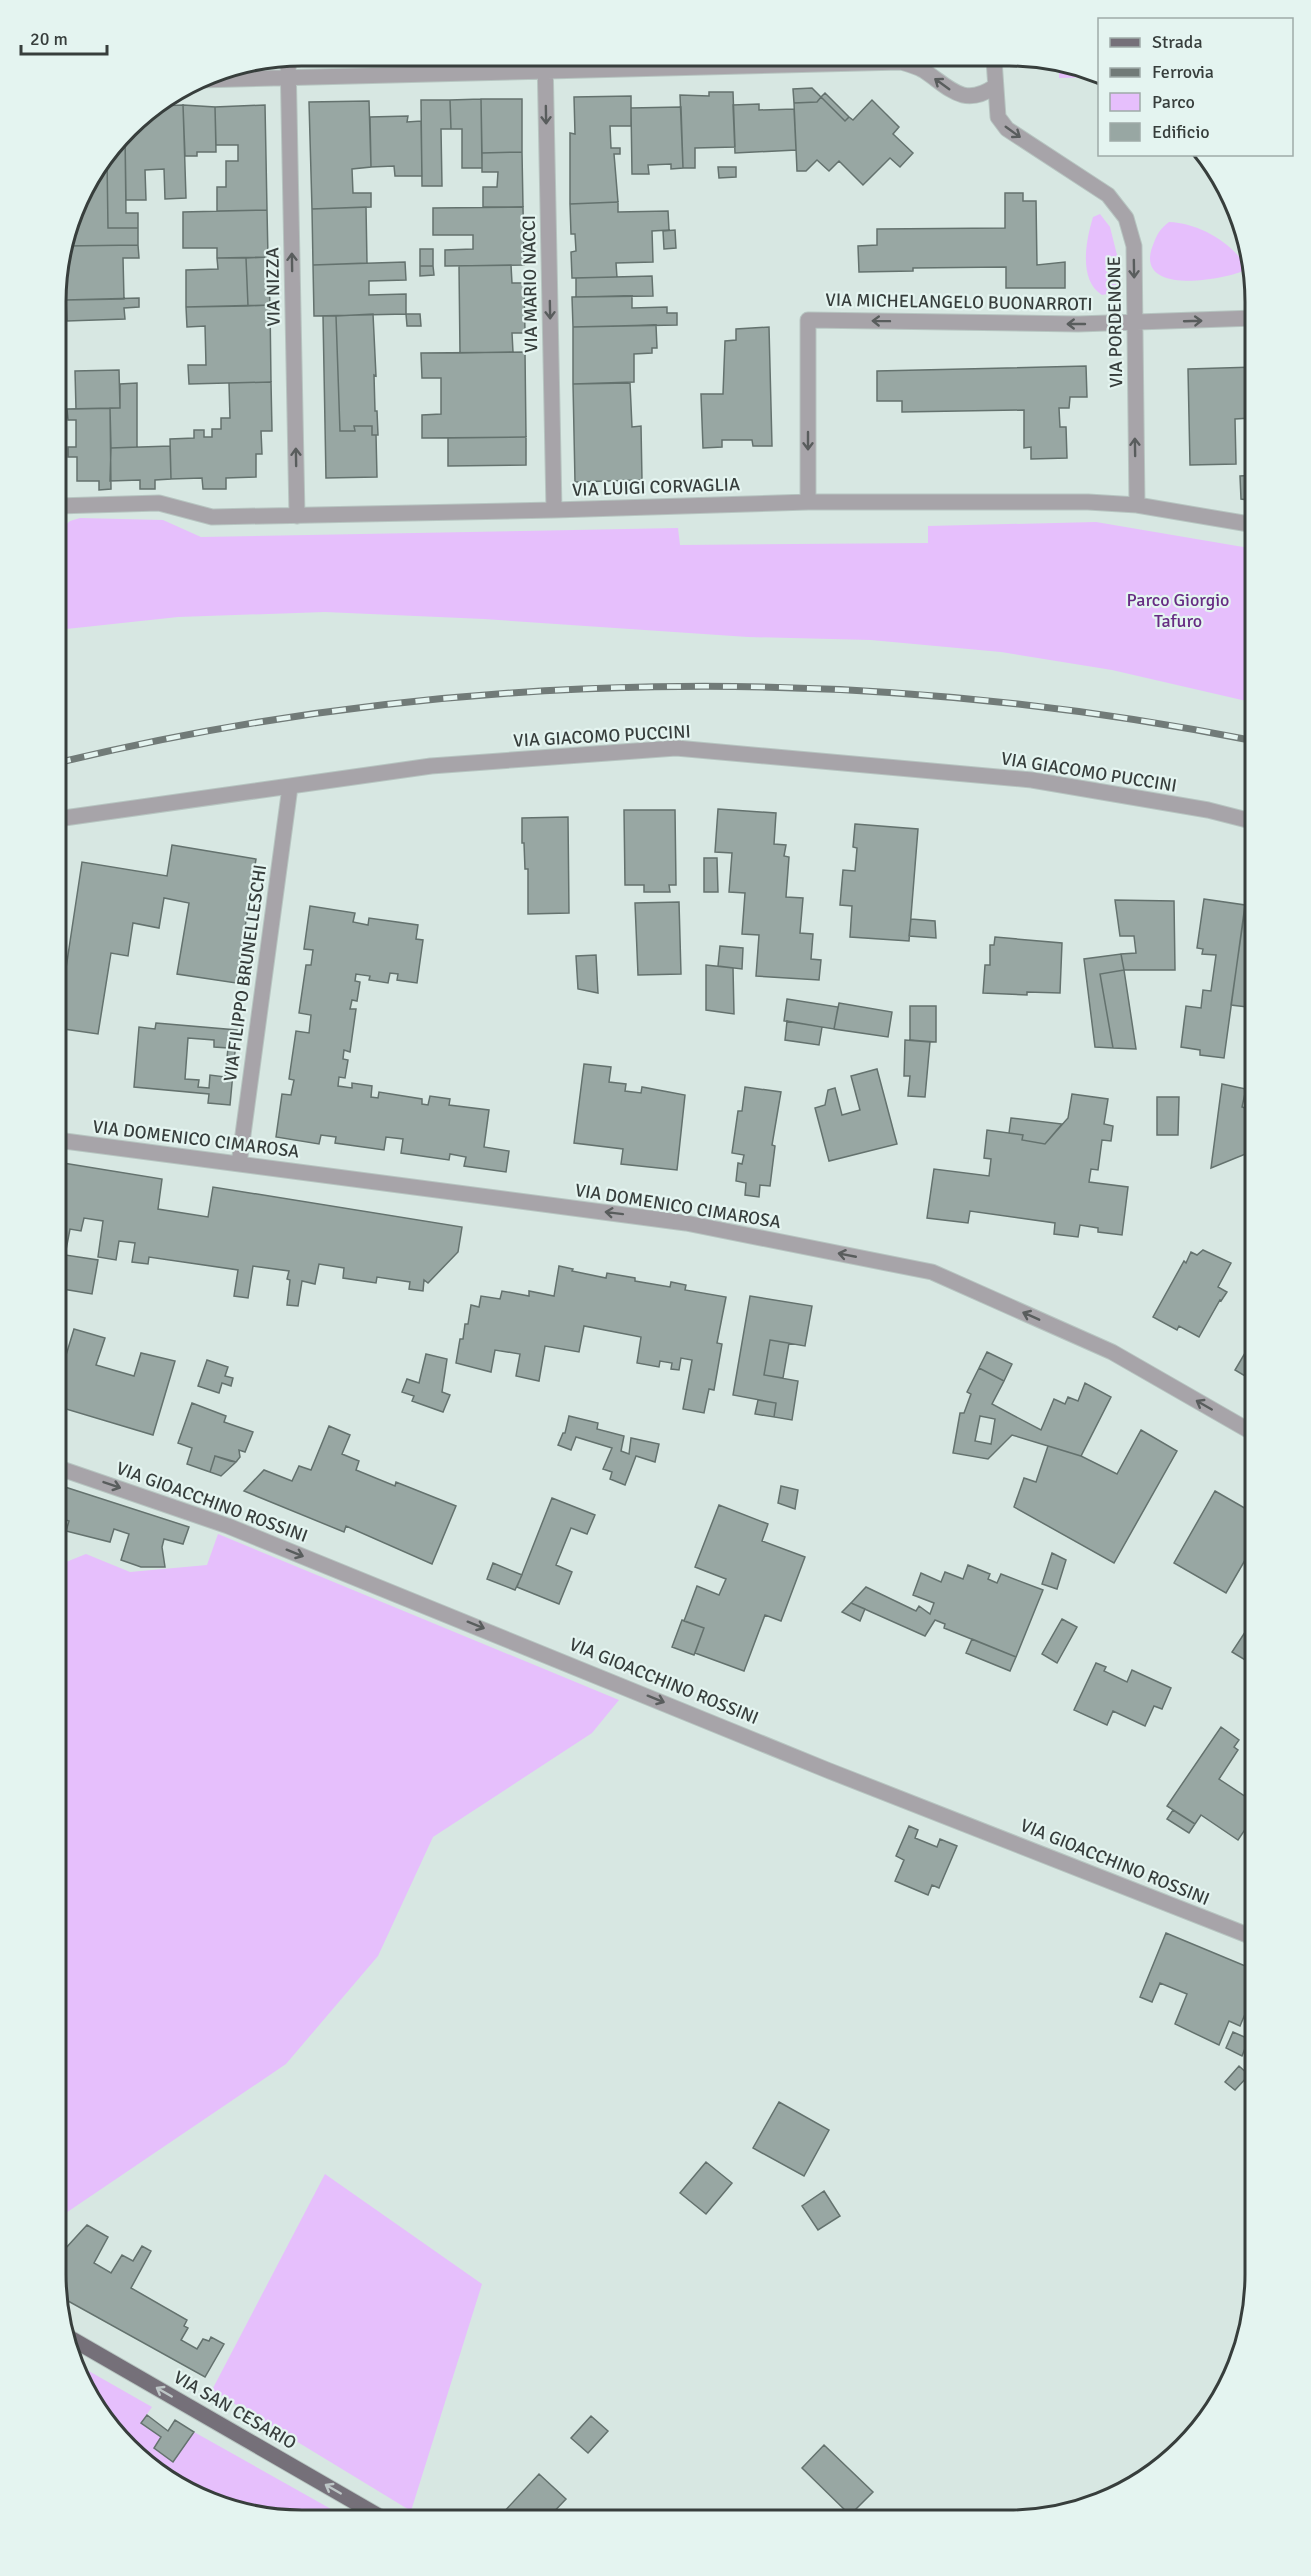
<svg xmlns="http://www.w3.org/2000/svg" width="1311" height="2576" viewBox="0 0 1311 2576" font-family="Signika,sans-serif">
  <rect width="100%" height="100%" fill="#d7e7e2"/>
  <path fill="#e6bffc" d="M1059,61L1099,75V77L1059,78Z
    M1100,214L1110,227L1117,255L1116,287L1112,293L1102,295C1078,280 1086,240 1093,217Z
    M1169,222C1197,223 1228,240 1244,263L1243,271C1219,281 1133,295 1153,245C1157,234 1160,229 1169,222Z
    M80,518L163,520L201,537L678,528L680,545L928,543V526L1096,522L1255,549V703L1112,670L1001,652L871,640L748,637L484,619L325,612L178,617L57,630V597L66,575L57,564V533L70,521Z
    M218,1534L619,1700L592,1733L433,1837L378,1956L286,2064L57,2219L56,1566L86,1554L130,1572L207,1565Z
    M325,2174L482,2284L411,2511L212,2390Z
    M80,2366L152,2407L141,2423L161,2437L154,2448L172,2461L194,2432L347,2518H269L207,2502L140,2460L97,2411L77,2371Z"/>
  <path fill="#98a7a3" stroke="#64726e" stroke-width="1.5" fill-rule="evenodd" d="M812,88L821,97L817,102L794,103L793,89Z
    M709,92H733L735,147L695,148V168H683L680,95L709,96Z
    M825,93L849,117L845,121L821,97Z
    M631,96V126H610L611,148H620V154H614L618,202L570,204V133L575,134L574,97Z
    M821,97L845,121L849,117L853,120L872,100L899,127L893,134L913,153L900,167L890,158L863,185L839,161L829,171L817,160L806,171H797L794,103L817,102Z
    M481,99H522V152L482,153Z
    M481,99L482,168H462V129H451L450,100Z
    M421,100H450L451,129H441L442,186H422Z
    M369,101L371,167L352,169L353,193H371V207L312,209L309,102Z
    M759,104V110L794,109L796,150L735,153L733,105Z
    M183,105L215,107L216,152H197V156H185Z
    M183,105L186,198L165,199L164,169L145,170L146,200H126L125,135L139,117L157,106Z
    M265,105L267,210L217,211V187H226V161H238V145H216L215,107Z
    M681,107L683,168L671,169V164L648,165L649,174H632L631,108Z
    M408,116L407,122L421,121L422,176H395L394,166L371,167L370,117Z
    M123,137H125L126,213H138V228H108L107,159Z
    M522,152L523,207H483V187H497L498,172H482V153Z
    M107,159L108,228H138V245L65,246L81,193Z
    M718,167H736V177L719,178Z
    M1005,193H1023V201H1036L1037,265L1065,262V288H1006V267L913,268V271L859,272L858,246L877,245V229L1005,228Z
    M618,202V212L668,211L669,230L652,231L653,262L616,263L617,277L572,278L571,252L576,251L575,234H571L570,204Z
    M366,207L367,263L313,265L312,209Z
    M523,207L524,265L445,266V250L473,249V235H433V208Z
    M267,210L268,257L217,258V248H183V212Z
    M675,230L676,248L664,249L663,231Z
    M138,245L139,258H123L124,299L66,300L65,246Z
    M420,249H433V266H420Z
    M268,257L270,305L248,306L246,258Z
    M217,258H246L248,306L186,307V270L218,269Z
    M405,262L406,280L369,281V295L406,294V314L314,316L313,265Z
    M511,265L512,283H524L525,333H512L513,352L460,353L459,266Z
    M420,266H433L434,275L420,276Z
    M652,276L653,296L576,297V278Z
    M632,296V308L667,307V313H677V325L573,327L572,297Z
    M139,298V307L124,308L125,319L67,321L66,300Z
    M270,305L271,382L189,384L188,365H206L205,326L187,327L186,307Z
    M373,314L376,376L374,375L375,411H377L378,435H372V426H354L355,431H340L336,316Z
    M406,314H420L421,326H407Z
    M323,316H336L340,431H355L354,426H372V435H376L377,477L326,478Z
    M656,325L657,348H652V353L634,354V382L573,384V327Z
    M769,327L772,446H753L752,440H722V447L703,448L701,394H723L725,341L736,340V329Z
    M525,352L526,437L422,438V415L441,414V378H422L421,353Z
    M1086,366L1087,397H1070L1069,408H1059L1060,427H1066L1067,458L1031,459V447L1024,448V410L902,412V401H877V371Z
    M1255,367V424L1251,425V418L1235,419L1236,464L1190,465L1188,369Z
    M119,370L120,408L76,409L75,371Z
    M271,382L272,431H261L262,454H256V477L226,478V489H203L202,478L171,479L170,439L194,438V430H204V437H212V429H221V418H230L229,383Z
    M137,383V447L111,448L110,408H120V384Z
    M630,383L632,427L641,426L642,480L575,482L573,384Z
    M110,408L111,489L99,490V481H77V457H68V447H76V420H68L67,409Z
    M526,437V465L448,466V438Z
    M170,446L171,479L155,480V489H140V480L110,481L111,448Z
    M1255,475V501L1241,499L1240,476Z
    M718,809L776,813L774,844L786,845L784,856L789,857L786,897L803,898L800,933L813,934L811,959L821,960L819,980L756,976L759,935L742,934L745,893L729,892L732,853L715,852Z
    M624,810H675L676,885H669L670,892H644V885H625Z
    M568,817L569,913L528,914V869H525L524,843H522V818Z
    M855,824L918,829L909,941L850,937L852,906L840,905L843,870L855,871L857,848L853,847Z
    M172,845L256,859L236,983L177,974L189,903L164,898L159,928L133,923L128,956L111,953L98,1034L57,1028L82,862L167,876Z
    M704,858H717L718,892H704Z
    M1204,899L1245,905L1224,1058L1200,1055V1050L1181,1047L1186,1006L1201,1008L1203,990L1211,991L1216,955L1202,954L1203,949L1197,948Z
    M1115,900L1174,901L1175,970H1124L1121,954L1136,953L1134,936H1120Z
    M679,902L681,974L638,975L635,903Z
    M310,906L355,913L353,922L368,925L369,918L418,925L416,939L423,940L417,983L397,980L398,974L390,973L388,983L369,980L370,976L356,974L355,981L360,982L357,1001L352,1000L350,1009H356L350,1052L344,1050L343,1059L348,1060L345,1078L339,1077L338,1086L352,1088V1083L372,1086L371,1097L378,1098L379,1092L422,1099V1104L428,1105L430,1096L450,1099L449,1105L489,1110L484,1147L509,1151L506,1172L464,1166L466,1157L450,1154L449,1160L401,1153L403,1139L386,1137L384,1150L335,1143L336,1137L321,1135L319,1144L276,1137L282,1094L291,1095L294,1080L289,1079L296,1031L309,1033L311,1015L299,1013L306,965H311L313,950L304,949Z
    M1244,915L1255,917V980L1247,1007L1231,1005Z
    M911,919L935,921L936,938L909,936Z
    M995,937L1062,943L1060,993L1027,992V995L983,993L985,965H990V945H994Z
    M720,946L743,948L742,969L718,966Z
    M1121,954L1124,970L1100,974L1113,1048L1095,1047L1084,959Z
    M596,955L598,993L578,989L576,956Z
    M706,965L733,968L734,1014L706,1010Z
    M1124,970L1136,1049L1113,1048L1100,974Z
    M787,999L838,1007L834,1029L784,1021Z
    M839,1003L892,1012L888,1037L834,1029Z
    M910,1006H936V1042L910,1040Z
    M787,1021L822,1027L819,1045L785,1040Z
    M156,1023L237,1030L230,1105L208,1103L209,1094L134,1087L139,1027L155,1029ZM188,1038L214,1040V1047L228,1048L225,1077L210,1075L209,1088L198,1087L199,1080L185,1079Z
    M905,1040L930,1042L925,1097L908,1096L910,1076H904Z
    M584,1064L611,1067L609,1082L626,1084L625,1091L641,1093L642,1087L685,1095L677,1170L621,1164L623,1149L574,1143Z
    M877,1069L897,1144L829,1161L815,1108L825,1105L828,1090L835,1088L842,1115L860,1110L851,1076Z
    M1222,1084L1246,1089L1242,1107L1255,1111V1145L1253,1151L1211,1168Z
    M745,1087L781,1092L772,1145L775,1146L770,1186L760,1185L759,1197L745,1195L746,1183L736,1181L738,1163L742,1164L744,1155L732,1153L738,1111H742Z
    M1072,1094L1108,1099L1104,1124L1113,1126L1111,1141L1102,1140L1098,1170L1091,1169L1089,1182L1128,1187L1122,1235L1098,1232V1228L1080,1225L1078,1237L1054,1234L1055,1223L970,1211L968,1223L927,1218L934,1169L989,1176L991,1159L984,1158L987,1130L1023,1135L1022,1140L1045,1144L1068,1118Z
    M1157,1097H1179L1178,1135H1157Z
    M1011,1118L1062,1124L1045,1144L1022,1140L1023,1135L1009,1133Z
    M57,1162L162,1179L158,1209L208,1217L213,1187L462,1227L458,1252L428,1283L424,1280L423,1291L409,1289L410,1282L377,1277L376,1283L343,1278L344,1268L319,1264L315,1284L302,1281L298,1306L287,1305L290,1280L287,1279L289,1271L253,1266L248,1298L234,1296L238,1270L149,1257L148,1264L132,1262L135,1243L119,1241L116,1260L98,1257L103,1221L84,1218L81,1231L70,1229L65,1255L98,1260L92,1294L57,1288Z
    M1255,1184V1204L1248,1187Z
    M1203,1250L1231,1263L1218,1287L1227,1292L1221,1301L1220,1300L1199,1337L1179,1326L1177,1330L1153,1317L1184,1261L1186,1263L1191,1252L1197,1255Z
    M559,1266L573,1269L572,1271L606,1278L607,1273L635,1278V1281L670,1287L671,1282L686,1285L685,1290L726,1297L717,1343L722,1344L714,1390L709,1389L704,1413L683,1409L692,1360L681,1358L679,1370L671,1369L672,1363L660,1361L659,1367L637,1363L641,1337L584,1326L579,1352L545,1346L539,1381L516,1376L520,1354L495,1350L491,1372L456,1363L460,1339H463L465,1324H468L471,1305L479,1307L481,1296L500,1299L502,1291L529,1296V1291L554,1296Z
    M750,1296L812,1306L805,1346L770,1340L764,1375L798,1381L792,1420L774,1417L776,1403L733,1395Z
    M74,1329L105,1338L96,1365L134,1376L141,1353L175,1361L153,1435L56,1406V1388Z
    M1255,1336V1382L1235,1370Z
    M770,1340L789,1343L783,1378L764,1375Z
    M987,1352L1012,1364L1004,1381L979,1368Z
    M426,1354L447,1359L442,1392L450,1395L443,1412L412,1401L414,1396L402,1392L407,1379L419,1383Z
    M207,1360L228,1367L225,1376L233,1378L231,1386L222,1383L219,1393L198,1386Z
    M979,1368L1004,1381L992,1404L1041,1430L1054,1399L1065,1404L1068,1397L1078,1401L1085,1383L1111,1397L1081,1456L1012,1435L988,1459L953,1453L960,1413H964L971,1394L967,1392ZM980,1416L995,1419L991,1444L975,1441Z
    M758,1400L776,1403L774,1417L755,1414Z
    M192,1403L226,1416L224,1422L253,1432L245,1452L239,1450L240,1457L236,1462L215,1456L210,1472L187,1464L192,1448L178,1443Z
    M569,1416L598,1423L597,1429L624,1436L621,1451L629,1454L631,1438L659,1444L655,1462L636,1456L625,1485L610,1479L612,1472L603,1469L612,1448L576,1437L571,1450L558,1445L563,1433H565Z
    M329,1426L350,1435L342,1454L359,1461L356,1470L395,1486L396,1482L456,1506L432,1564L346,1526L344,1532L244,1491L264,1470L292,1481L299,1466L311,1470Z
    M1141,1430L1177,1451L1114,1563L1014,1507L1024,1478L1036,1482L1048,1446L1081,1456L1117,1474Z
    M215,1456L230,1461L236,1462L221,1476L210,1472Z
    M781,1486L798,1490L795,1509L778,1503Z
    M65,1487L189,1527L183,1544L164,1539L162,1547L165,1567H141L121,1560L129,1534L114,1529L110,1542L66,1531L69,1521L56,1517Z
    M1215,1491L1255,1514V1543L1226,1593L1174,1563Z
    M552,1498L595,1515L587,1534L571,1528L556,1565L572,1572L559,1604L517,1587Z
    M719,1505L768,1524L762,1541L805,1557L781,1621L765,1615L744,1671L695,1653L704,1628L684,1621L697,1586L719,1595L726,1579L695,1567Z
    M1052,1553L1066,1560L1057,1589L1042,1584Z
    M493,1563L522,1575L515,1590L487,1579Z
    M968,1565L990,1574L988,1579L997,1583L1001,1574L1043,1590L1016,1657L944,1628L945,1624L935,1620L925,1636L851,1603L866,1587L916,1611L919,1606L930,1614L934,1603L913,1595L921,1573L941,1582L945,1572L963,1579Z
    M851,1603L865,1609L860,1621L842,1612Z
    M1255,1617V1666L1232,1652Z
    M1062,1619L1077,1627L1057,1663L1042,1654Z
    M682,1620L704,1628L694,1655L672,1647Z
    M972,1639L1016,1657L1010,1671L966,1653Z
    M1096,1663L1106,1667L1104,1671L1127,1682L1132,1670L1171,1688L1162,1709L1154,1706L1145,1726L1113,1711L1107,1725L1074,1710Z
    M1221,1727L1239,1740L1234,1747L1238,1750L1219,1779L1255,1803V1815L1238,1840L1201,1815L1195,1824L1167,1806Z
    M1173,1810L1195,1824L1189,1833L1167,1819Z
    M909,1826L918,1830L915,1838L937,1847L940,1839L957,1846L939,1888L932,1885L928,1895L895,1881L904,1860L896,1856Z
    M1166,1933L1255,1970V2002L1251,2000L1240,2026L1229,2021L1219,2045L1175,2024L1187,1994L1160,1983L1152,2002L1140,1997Z
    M1255,2023V2049L1246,2046L1242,2056L1226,2048L1233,2032L1249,2039Z
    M1239,2066L1249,2075L1235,2090L1225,2082Z
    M779,2102L829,2130L804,2176L753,2148Z
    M706,2162L732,2183L706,2214L680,2193Z
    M824,2191L840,2216L818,2230L802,2206Z
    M87,2225L108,2237L94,2263L111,2273L122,2255L133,2261L142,2246L151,2251L131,2288L187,2320L184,2326L188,2328L181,2340L197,2349L203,2339L209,2341L211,2337L224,2344L205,2377L59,2296L56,2264L65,2249Z
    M147,2415L168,2431L175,2420L194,2432L173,2462L154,2448L161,2437L141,2423Z
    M591,2416L608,2431L588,2453L571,2438Z
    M824,2445L873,2492L850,2515L802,2468Z
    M539,2474L566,2499L547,2519H507L502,2514Z"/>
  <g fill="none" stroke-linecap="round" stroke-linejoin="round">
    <g stroke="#b7c5c1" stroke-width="17">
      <path id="minor" d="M545,57L554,510
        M288,58L297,516
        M994,60L998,117L1007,129L1108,195L1126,218L1134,246L1137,505
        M199,80L901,62C908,64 916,66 923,70C949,87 963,108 994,87
        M808,502V320L1078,324L1255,318
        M57,506L159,503L212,517L554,510L808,502H1088L1137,505L1255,525
        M57,819L431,766L676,748L1032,780L1208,810L1255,822
        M57,1140L686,1223L932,1272L1112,1352L1255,1434
        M239,1164L290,787
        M56,1467L228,1526L827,1770L1255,1938"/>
    </g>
    <g stroke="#b7c5c1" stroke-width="17">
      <path id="major" d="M65,2335L384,2519"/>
    </g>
    <use href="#minor" stroke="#a7a4a9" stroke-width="15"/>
    <use href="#major" stroke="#757079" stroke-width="15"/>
    <g stroke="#717b78" stroke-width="7">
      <path id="rail" d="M57,763C448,668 861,662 1255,741"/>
    </g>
    <use href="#rail" stroke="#e4f4f0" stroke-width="4.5" stroke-dasharray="14" stroke-linecap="butt"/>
  </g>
  <defs><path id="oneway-shaft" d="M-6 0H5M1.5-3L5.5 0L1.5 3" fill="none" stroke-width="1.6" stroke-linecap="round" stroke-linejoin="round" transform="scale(1.5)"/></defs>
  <g stroke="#595d5d">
    <use href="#oneway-shaft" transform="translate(942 84) rotate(-144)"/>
    <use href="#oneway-shaft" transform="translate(546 115) rotate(89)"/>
    <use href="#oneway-shaft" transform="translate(1013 132) rotate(36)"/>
    <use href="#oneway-shaft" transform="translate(292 262) rotate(-91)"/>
    <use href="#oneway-shaft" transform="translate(1134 269) rotate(89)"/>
    <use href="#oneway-shaft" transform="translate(550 310) rotate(89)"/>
    <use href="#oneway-shaft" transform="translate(881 321) rotate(-179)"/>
    <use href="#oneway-shaft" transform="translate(1193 321) rotate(-2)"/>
    <use href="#oneway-shaft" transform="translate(1076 324) rotate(-180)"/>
    <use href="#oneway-shaft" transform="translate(808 441) rotate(90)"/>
    <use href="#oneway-shaft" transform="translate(1135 447) rotate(-91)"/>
    <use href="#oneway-shaft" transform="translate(296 457) rotate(-91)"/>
    <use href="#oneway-shaft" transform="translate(614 1213) rotate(-173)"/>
    <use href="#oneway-shaft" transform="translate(847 1255) rotate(-169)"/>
    <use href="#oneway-shaft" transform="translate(1031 1316) rotate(-156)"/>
    <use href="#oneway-shaft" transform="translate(1204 1405) rotate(-150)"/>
    <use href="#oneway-shaft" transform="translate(112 1485) rotate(19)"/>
    <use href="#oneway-shaft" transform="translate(295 1553) rotate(22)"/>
    <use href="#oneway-shaft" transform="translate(476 1625) rotate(22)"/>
    <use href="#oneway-shaft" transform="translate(656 1699) rotate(22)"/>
  </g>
  <g stroke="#bdc6c6">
    <use href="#oneway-shaft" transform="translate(164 2392) rotate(-150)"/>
    <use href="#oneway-shaft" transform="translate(333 2489) rotate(-150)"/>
  </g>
  <g text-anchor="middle" stroke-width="4.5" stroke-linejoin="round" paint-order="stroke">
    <g font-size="18" fill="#373e3c" stroke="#e4f4f0">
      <text transform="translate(530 284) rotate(-91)" y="6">VIA MARIO NACCI</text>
      <text transform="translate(273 287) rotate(-91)" y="6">VIA NIZZA</text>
      <text transform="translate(959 302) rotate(1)" y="6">VIA MICHELANGELO BUONARROTI</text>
      <text transform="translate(1115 322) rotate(-91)" y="6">VIA PORDENONE</text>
      <text transform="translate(656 487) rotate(-2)" y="6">VIA LUIGI CORVAGLIA</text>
      <text transform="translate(602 736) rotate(-3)" y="6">VIA GIACOMO PUCCINI</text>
      <text transform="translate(1089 772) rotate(9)" y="6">VIA GIACOMO PUCCINI</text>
      <text transform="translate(245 973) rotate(-82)" y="6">VIA FILIPPO BRUNELLESCHI</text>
      <text transform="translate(196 1139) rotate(7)" y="6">VIA DOMENICO CIMAROSA</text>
      <text transform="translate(678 1206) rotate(9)" y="6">VIA DOMENICO CIMAROSA</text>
      <text transform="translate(212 1502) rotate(20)" y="6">VIA GIOACCHINO ROSSINI</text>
      <text transform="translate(664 1681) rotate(22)" y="6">VIA GIOACCHINO ROSSINI</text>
      <text transform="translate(1115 1862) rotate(22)" y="6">VIA GIOACCHINO ROSSINI</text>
      <text transform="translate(235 2410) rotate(30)" y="6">VIA SAN CESARIO</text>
    </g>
    <g font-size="18" fill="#662b83" stroke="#e4f4f0">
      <text x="1178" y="606">Parco Giorgio<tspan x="1178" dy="21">Tafuro</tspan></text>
    </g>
  </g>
  <path d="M0 0H1311V2576H0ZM302 66H1009A236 236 0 0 1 1245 302V2274A236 236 0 0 1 1009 2510H302A236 236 0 0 1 66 2274V302A236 236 0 0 1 302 66Z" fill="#e4f4f0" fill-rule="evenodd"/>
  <path fill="none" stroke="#373e3c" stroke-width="3" d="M302 66H1009A236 236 0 0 1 1245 302V2274A236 236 0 0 1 1009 2510H302A236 236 0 0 1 66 2274V302A236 236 0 0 1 302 66Z"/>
  <rect x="1098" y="18" width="195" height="138" fill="#e4f4f0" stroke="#9faba8" stroke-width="1.5"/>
  <rect x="1110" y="38" width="30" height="9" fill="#757079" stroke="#9faba8" stroke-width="1.5"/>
  <text x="1152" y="48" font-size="18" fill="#373e3c">Strada</text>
  <rect x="1110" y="68" width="30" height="9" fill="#717b78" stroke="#9faba8" stroke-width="1.5"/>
  <text x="1152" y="78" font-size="18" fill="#373e3c">Ferrovia</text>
  <rect x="1110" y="93" width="30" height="18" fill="#e6bffc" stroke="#9faba8" stroke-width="1.5"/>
  <text x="1152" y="108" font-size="18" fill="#373e3c">Parco</text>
  <rect x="1110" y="123" width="30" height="18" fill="#98a7a3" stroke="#9faba8" stroke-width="1.5"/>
  <text x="1152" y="138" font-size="18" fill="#373e3c">Edificio</text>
  <path d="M21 45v9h86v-9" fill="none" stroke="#373e3c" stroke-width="3"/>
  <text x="30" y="45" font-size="18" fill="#373e3c" stroke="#e4f4f0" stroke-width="4.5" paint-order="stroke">20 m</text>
</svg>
